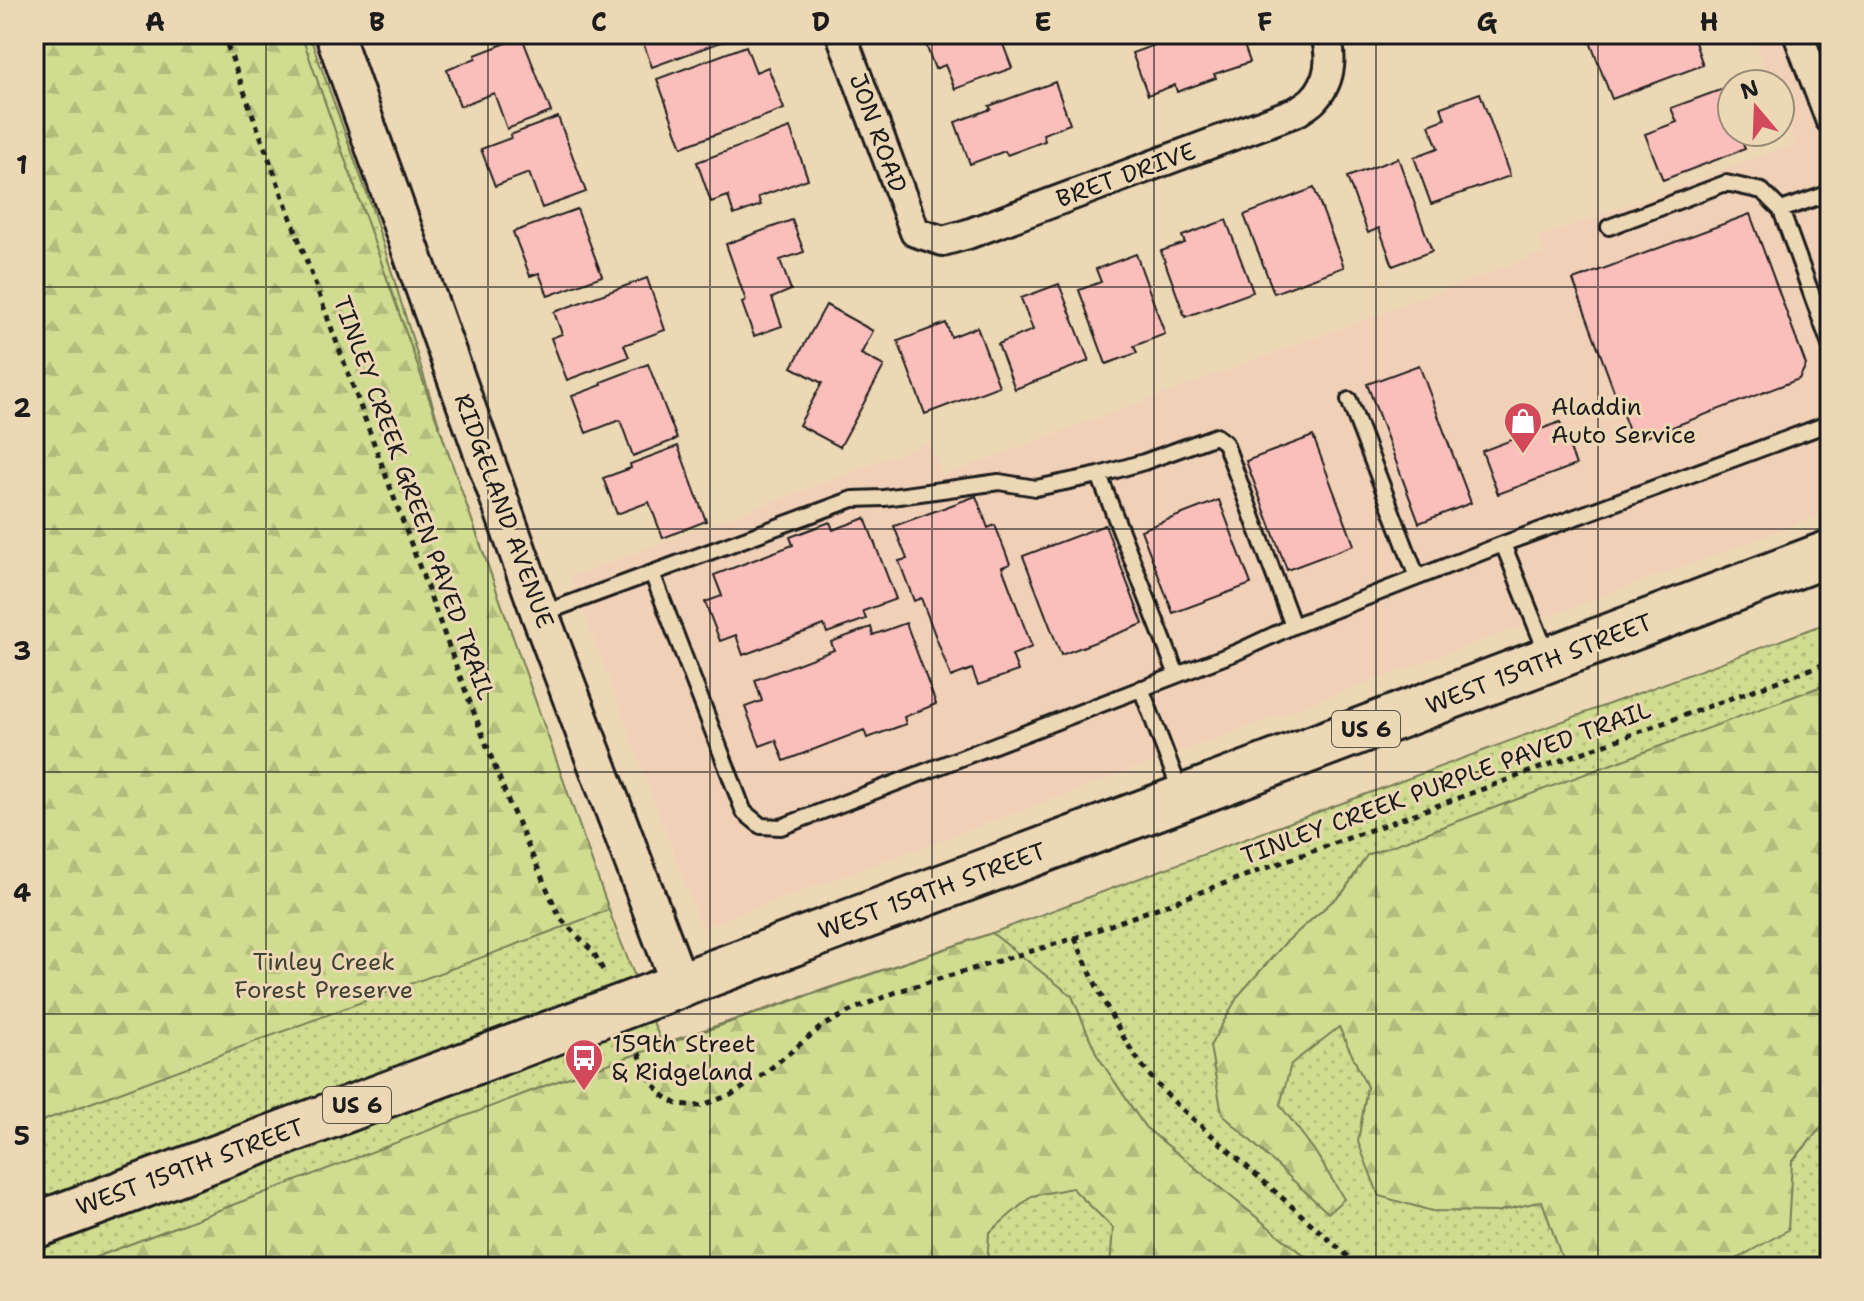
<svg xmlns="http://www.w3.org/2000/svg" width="1864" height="1301" viewBox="0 0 1864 1301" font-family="'Shantell Sans',sans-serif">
  <defs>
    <pattern id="green-dots" width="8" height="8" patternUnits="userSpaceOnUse" patternTransform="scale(2)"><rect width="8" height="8" fill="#d0dc8f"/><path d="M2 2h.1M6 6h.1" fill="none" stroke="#b2bc7b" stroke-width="1.8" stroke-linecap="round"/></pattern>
    <pattern id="forest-firs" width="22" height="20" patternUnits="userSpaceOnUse" patternTransform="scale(2)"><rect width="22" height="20" fill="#d0dc8f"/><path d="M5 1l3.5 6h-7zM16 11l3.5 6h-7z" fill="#b2bc7b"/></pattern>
  </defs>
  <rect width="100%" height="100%" fill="#edd8b6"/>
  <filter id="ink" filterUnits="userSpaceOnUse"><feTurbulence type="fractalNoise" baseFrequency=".0125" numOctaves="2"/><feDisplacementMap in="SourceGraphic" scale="16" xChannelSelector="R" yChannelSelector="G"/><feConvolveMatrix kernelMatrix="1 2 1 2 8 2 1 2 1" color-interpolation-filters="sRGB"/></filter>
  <g filter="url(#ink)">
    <path fill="#f1d0b8" d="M1753,34H1830V512L702,928L571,577L929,443L943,476L1545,252L1540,237L1795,144L1780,104V84H1772Z"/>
    <path fill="url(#green-dots)" stroke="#767c56" stroke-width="2" d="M34,34H309L371,205L484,571L617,932L662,1044L992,933L1830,622V1267H34Z"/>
    <path fill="url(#forest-firs)" stroke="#767c56" stroke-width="2" d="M34,34H301L609,910L34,1124Z
      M1830,683V1123L1823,1125L1792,1162L1788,1230L1722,1267H1565L1542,1201L1496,1212L1432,1211L1379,1196L1358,1142L1367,1087L1339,1027L1291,1064L1280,1105L1314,1150L1344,1199L1328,1213L1222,1114L1210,1046L1238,996L1285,943L1344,891L1367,855Z
      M992,933L1072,996L1097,1055L1145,1127L1318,1267H1110L1113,1228L1072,1188L1032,1196L989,1233L987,1267H70L555,1082Z"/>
    <path fill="#fbbfbb" stroke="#1c1c1c" stroke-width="2" d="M640,34H743L652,67Z
      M922,34H999L1012,68L955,89L945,65L935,69Z
      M1185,34H1240L1250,62L1214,74L1216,78L1177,92L1175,85L1148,95L1132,53Z
      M1587,34H1668L1669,37L1677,34H1692L1703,65L1612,99Z
      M522,37L551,112L507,129L494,93L460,106L447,70L476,58L475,55Z
      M746,46L756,72L768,67L784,109L682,147L657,79Z
      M1055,82L1070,124L1043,134L1045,141L1007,155L1005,151L970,164L955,122L991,109L989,106Z
      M1728,87L1732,98V132H1738L1745,149L1663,180L1645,134L1677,122L1671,108Z
      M1480,93L1510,176L1431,204L1414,157L1438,148L1429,125L1445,119L1441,107Z
      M558,117L586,192L542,208L529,173L495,186L481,149L511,138L510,135Z
      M790,128L808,179L758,197L761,205L734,215L728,196L711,202L697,162Z
      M1398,158L1432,251L1393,266L1379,228L1368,233L1347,177Z
      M1314,188L1344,267L1274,293L1244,215Z
      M577,209L602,276L548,296L539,273L530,276L513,232Z
      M1750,214L1806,365L1799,379L1633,442L1573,280Z
      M792,220L804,252L780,260L791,290L772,298L782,326L754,336L742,303L746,301L726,244Z
      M1226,220L1253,292L1185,317L1161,251L1185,243L1182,236Z
      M1136,254L1165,334L1134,346L1137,353L1106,364L1079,290L1101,282L1096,269Z
      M647,278L665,330L624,345L629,357L567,380L551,338L562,334L554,312Z
      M1059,284L1089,361L1015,389L998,344L1033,330L1021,298Z
      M826,305L873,331L861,354L884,366L840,447L799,425L822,383L792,367Z
      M946,323L951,337L977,327L999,386L925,414L898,341Z
      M648,364L677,439L633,456L620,420L586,433L572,396L602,385L601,382Z
      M1419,365L1471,503L1419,523L1367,384Z
      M1560,422L1576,465L1498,494L1482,451Z
      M1313,436L1354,545L1287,570L1246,461Z
      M678,446L706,521L663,538L649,502L617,514L603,478L631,468L630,464Z
      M976,496L988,528L995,525L1010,564L1002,567L1032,647L1012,655L1018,671L978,685L972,669L951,677L921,598L914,601L899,561L907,559L894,526Z
      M1219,500L1251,584L1173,613L1141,530Z
      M865,518L896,599L863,611L866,619L827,633L824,625L743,655L736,635L720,641L705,602L722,596L714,575L793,545L790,537L830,522L833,530Z
      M1105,525L1143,624L1061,655L1023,556Z
      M906,623L936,704L904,717L906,724L867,738L864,730L784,761L776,740L760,746L745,707L762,701L755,680L834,650L831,642L871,627L873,635Z"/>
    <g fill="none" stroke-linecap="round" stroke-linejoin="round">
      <g stroke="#1c1c1c" stroke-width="20">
        <path id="service" d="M1781,210L1830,193
          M1609,227L1726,183L1762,191L1781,210L1830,345
          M1349,400L1417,577
          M1099,475L1177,675
          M1503,544L1548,656
          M652,573L744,812L761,826L781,827L1237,652L1293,626
          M541,614L853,499L884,498L999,482L1036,488L1099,475L1144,462L1216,436L1225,443L1293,626L1503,544L1830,423
          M1141,688L1181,793"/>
      </g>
      <g stroke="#1c1c1c" stroke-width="34">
        <path id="minor" d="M841,34L915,232L943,241L968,234L1298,111C1302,108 1309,104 1313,100C1331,82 1333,56 1325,34
          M1798,34L1830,119"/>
      </g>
      <g stroke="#1c1c1c" stroke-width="42">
        <path id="tertiary" d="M334,34L540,614L680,985"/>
      </g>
      <g stroke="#1c1c1c" stroke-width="50">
        <path id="primary" d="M34,1226L1166,804L1830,553"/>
      </g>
      <path stroke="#1c1c1c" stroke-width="5" stroke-dasharray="6 6" stroke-linecap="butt" d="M223,34L459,674L509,803L560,918L594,953L605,974
        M1075,938C1097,988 1120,1041 1156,1083C1164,1092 1173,1101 1182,1109L1360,1267
        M634,1042L649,1077L661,1094L677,1104L699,1106L731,1095L760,1077L821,1027L854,1009L899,991L1075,938L1830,662"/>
      <use href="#service" stroke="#edd8b6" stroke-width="14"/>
      <use href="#minor" stroke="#edd8b6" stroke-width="28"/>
      <use href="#tertiary" stroke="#edd8b6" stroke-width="36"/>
      <use href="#primary" stroke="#edd8b6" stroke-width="44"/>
    </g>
  </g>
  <path fill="none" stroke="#1c1c1c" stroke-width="2" stroke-opacity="0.55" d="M266,34V1267M488,34V1267M710,34V1267M932,34V1267M1154,34V1267M1376,34V1267M1598,34V1267M34,287H1830M34,529H1830M34,772H1830M34,1014H1830"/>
  <defs>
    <g id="shop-pin" transform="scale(2)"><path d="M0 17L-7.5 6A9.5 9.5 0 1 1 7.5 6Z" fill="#d1495b" stroke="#edd8b6"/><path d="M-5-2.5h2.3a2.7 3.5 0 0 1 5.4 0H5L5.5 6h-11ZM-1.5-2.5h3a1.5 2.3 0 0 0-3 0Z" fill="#fff"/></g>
    <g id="bus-pin" transform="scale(2)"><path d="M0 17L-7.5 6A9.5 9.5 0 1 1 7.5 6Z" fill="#d1495b" stroke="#edd8b6"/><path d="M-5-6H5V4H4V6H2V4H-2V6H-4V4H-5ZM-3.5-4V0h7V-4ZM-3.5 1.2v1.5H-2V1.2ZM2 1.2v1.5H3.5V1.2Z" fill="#fff"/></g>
  </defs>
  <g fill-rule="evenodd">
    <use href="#shop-pin" x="1523" y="421"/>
    <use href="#bus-pin" x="584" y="1058"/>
  </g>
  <g text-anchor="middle" stroke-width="6" stroke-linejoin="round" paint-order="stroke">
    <g fill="#edd8b6" stroke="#5b544a" stroke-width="2">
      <rect x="1332" y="711" width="68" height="36" rx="6"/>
      <rect x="323" y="1087" width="68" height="36" rx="6"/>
    </g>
    <g font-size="22" font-weight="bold" fill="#1c1c1c">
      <text x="1366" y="737">US 6</text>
      <text x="357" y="1113">US 6</text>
    </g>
    <g font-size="24" fill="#1c1c1c" stroke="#edd8b6">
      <text transform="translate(878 133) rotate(70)" y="8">JON ROAD</text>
      <text transform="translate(1126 175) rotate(-20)" y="8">BRET DRIVE</text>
      <text transform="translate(414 498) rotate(70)" y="8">TINLEY CREEK GREEN PAVED TRAIL</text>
      <text transform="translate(504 511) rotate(70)" y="8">RIDGELAND AVENUE</text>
      <text transform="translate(1539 664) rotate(-21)" y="8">WEST 159TH STREET</text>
      <text transform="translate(1446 783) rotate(-20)" y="8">TINLEY CREEK PURPLE PAVED TRAIL</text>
      <text transform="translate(932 891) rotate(-20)" y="8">WEST 159TH STREET</text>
      <text transform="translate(190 1167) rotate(-20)" y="8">WEST 159TH STREET</text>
    </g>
    <g font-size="24" fill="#1c1c1c" stroke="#edd8b6" text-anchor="start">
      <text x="1551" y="415">Aladdin<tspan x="1551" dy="28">Auto Service</tspan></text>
      <text x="612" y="1052">159th Street<tspan x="612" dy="28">&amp; Ridgeland</tspan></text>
    </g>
    <g font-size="24" fill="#404233" stroke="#edd8b6">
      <text x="324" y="970">Tinley Creek<tspan x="324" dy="28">Forest Preserve</tspan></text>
    </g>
  </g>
  <rect width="1864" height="1301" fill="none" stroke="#edd8b6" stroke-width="88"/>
  <g transform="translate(1756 108) rotate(341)"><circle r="38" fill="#edd8b6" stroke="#998d78" stroke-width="2"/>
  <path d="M0-6L14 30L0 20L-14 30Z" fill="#d1495b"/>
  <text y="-12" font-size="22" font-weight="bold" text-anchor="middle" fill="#1c1c1c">N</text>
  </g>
  <rect x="44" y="44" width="1776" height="1213" fill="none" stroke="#1c1c1c" stroke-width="3"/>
  <g font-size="26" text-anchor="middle" font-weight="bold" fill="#1c1c1c">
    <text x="155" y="31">A</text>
    <text x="377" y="31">B</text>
    <text x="599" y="31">C</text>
    <text x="821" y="31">D</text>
    <text x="1043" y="31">E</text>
    <text x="1265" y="31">F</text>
    <text x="1487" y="31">G</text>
    <text x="1709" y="31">H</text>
    <text x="22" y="174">1</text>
    <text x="22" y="417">2</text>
    <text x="22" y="660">3</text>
    <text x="22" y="902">4</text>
    <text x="22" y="1145">5</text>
  </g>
</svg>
